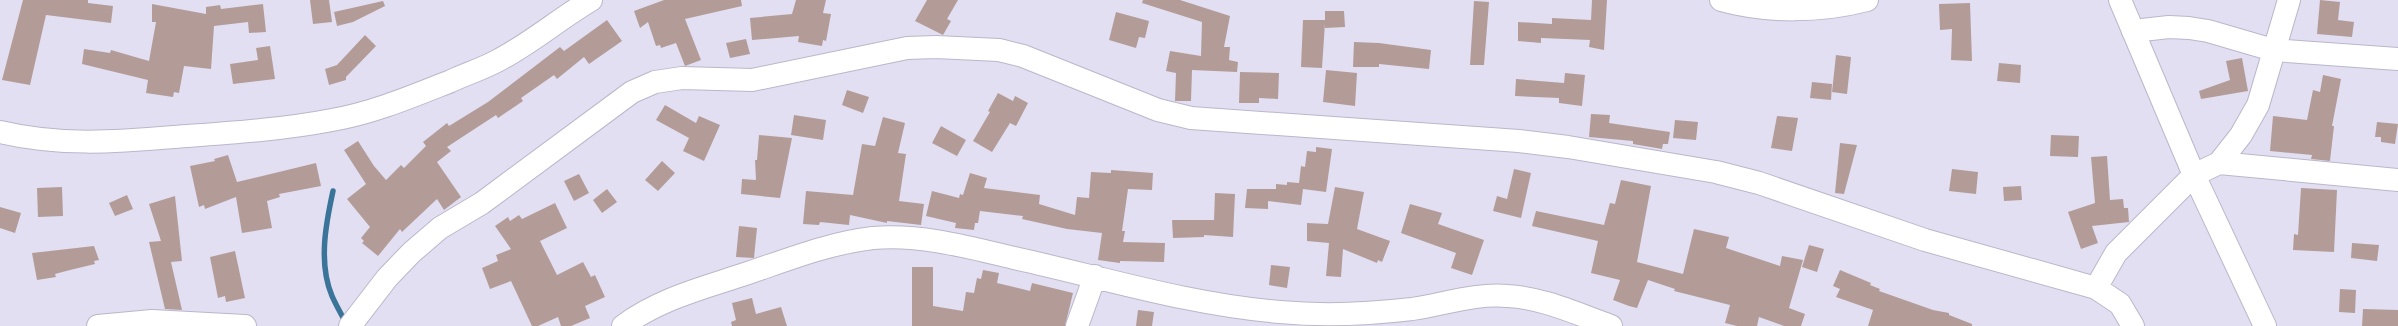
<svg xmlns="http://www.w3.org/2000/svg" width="2398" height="326" viewBox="0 0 2398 326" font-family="Commissioner,sans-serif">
  <rect width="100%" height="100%" fill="#e2dff3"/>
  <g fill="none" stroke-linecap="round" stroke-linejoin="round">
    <path stroke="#3a7499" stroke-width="5.5" d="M333,191C326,223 318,263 332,296C336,305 341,314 346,323"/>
  </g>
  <path fill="#b39c98" d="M23,0H88V3L113,6L111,23L46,15L30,85L2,80Z
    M310,0H329L332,22L313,24Z
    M664,0H741L742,6L685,19L701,60L685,66L676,43L661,48L660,45L656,46L648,22L640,28L634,11Z
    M796,0H826L823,13L831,14L826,41L823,40L822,46L798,42L799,36L752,40L750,18L792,14Z
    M927,0H958L947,19L951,21L943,35L915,21Z
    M1143,0H1180L1230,16L1224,47H1230L1229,60L1238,62L1237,72L1192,70L1191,101H1175L1176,73L1166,71L1170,51L1201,56L1202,22L1142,3Z
    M1592,0H1607L1604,50L1589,47L1590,40L1541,38V43L1518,41V22L1552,24V18L1591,20Z
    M2320,0L2340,2L2338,20L2354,22L2352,37L2317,34Z
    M383,1L385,6L353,22L337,26L334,12Z
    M1474,1L1489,2L1484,65H1470Z
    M1970,3L1972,61L1951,60L1952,29L1940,30L1939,4Z
    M152,4L206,14V7L220,5L221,9L263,4L266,32L249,33L248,22L214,26L211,69L184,66L179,93L174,92L173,97L146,93L148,80L82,64L84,49L110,53L111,50L149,61L156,22H152Z
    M1325,11H1344L1345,27L1325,28V23L1322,68L1301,67L1303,20H1325Z
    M1116,12L1149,21L1145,38L1139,37L1136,48L1109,40Z
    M607,20L622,41L589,64L584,57L557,79L554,75L521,98L523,101L498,118L496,115L447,147L451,151L437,162L461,197L444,210L437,199L402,232L400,229L378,256L362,243L364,241L361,238L370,227L347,199L366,184L344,150L358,141L374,166L386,180L401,165L404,168L426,146L423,142L447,123L449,126L488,102L560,47L564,51Z
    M365,35L376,46L346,77V80L329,85L325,69L337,65Z
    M746,39L750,54L730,58L726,43Z
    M1354,42L1379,43L1431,50L1429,69L1379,64V67H1353Z
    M270,46L275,79L233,84L230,64L258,60L256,48Z
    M1836,55L1851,57L1847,94L1832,92Z
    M2242,58L2248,91L2201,99L2199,91L2230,80L2226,61Z
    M1999,63L2021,65L2020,83L1997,81Z
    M1326,70L1357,73L1355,106L1323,102Z
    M1240,72L1279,73L1278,99L1259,98V103H1239Z
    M1565,73L1585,75L1582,106L1559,103V98L1515,96L1516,79L1564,83Z
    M2323,75L2341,79L2332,126H2334L2330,161L2311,159L2312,155L2270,151L2273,116L2307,120L2313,90L2320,92Z
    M1812,82L1832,84L1831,100L1810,98Z
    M847,90L869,97L863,113L842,105Z
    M998,93L1013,101L1015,96L1028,103L1016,126L1010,123L992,152L973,141L990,112L988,111Z
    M665,105L696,123L699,116L720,125L704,161L683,151L689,138L656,120Z
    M1591,114L1610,115L1609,123L1670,132L1668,144H1663L1662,149L1633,144V141L1589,137Z
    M794,115L826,120L823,140L791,135Z
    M1777,116L1798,118L1792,151L1771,148Z
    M883,117L905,123L898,153L906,154L899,201L924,204L921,225L887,221V223L850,215L849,225L820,222L819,225L803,224L806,191L853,195L862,144L875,146Z
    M1675,120L1698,122L1696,140L1673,138Z
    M2377,122L2398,124L2395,144L2381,142V137H2375Z
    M941,126L966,140L957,156L932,143Z
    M759,135L792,138L780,198L741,194L742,179L756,180L755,160H757Z
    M2051,135L2079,136L2078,157L2050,156Z
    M1840,143L1857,145L1844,194L1835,193Z
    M1316,147L1332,149L1326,192L1303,189L1301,205L1268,201V209L1245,208L1247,189H1276V184L1287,185V182L1299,183L1301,166L1305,167L1307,151L1316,152Z
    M228,155L237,182L316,163L321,186L279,194L280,197L267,201L272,228L242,233L236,197L205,209L204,205L199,207L190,166L215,161L214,159Z
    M2107,156L2110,200L2123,199L2124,208H2128L2129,222L2092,226L2098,243L2081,249L2068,212L2095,203L2091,157Z
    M662,161L675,173L658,191L645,180Z
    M1514,169L1531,173L1521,218L1493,211L1497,196L1507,199Z
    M1952,169L1978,172L1976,194L1949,191Z
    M1111,170L1153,173L1152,190L1128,189L1122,231H1125L1123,242L1165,243L1164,262L1120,261V263L1098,260L1102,233L1067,229L1022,219L1023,216L980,211L978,223H975L974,230L955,228L956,223L926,216L932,191L959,198L960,194L963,195L970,173L987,178L984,188L1040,195L1039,204L1075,215L1077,197L1089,198L1091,172L1111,173Z
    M579,174L589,193L574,201L564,181Z
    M1621,180L1651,186L1637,262L1683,274L1694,229L1729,237L1726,248L1780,266L1782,256L1803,260L1789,308L1805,314L1801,326H1784L1759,317L1757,326H1737L1725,323L1730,305L1674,291L1675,289L1648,280L1637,308L1629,306L1613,300L1620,280L1591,273L1598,241L1532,226L1536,211L1604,225L1610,203L1615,204Z
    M2021,186L2022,200L2004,201L2003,187Z
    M62,187L63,216L38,217L37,188Z
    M1335,187L1364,192L1357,229L1390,241L1382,262L1378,260L1377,263L1343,249L1341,277L1326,276L1329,243L1307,241V223L1328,224Z
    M2301,188L2337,190L2334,252L2293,250L2294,234L2298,235Z
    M607,189L617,202L602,213L593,200Z
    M1215,193L1235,194L1233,237L1204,235V237L1173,238L1172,220H1214Z
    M127,195L133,209L115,216L109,203Z
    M175,196L182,261L171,262L182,310L165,309L149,242L161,241L149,204Z
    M555,203L567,228L540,241L557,275L583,262L591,277L595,275L605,297L585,306L590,318L571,326H561L558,317L538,326H532L511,281L490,289L482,268L498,261L496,255L511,249L495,226L508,217L510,221L519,215L522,219Z
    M1410,204L1442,213L1438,224L1484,240L1472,275L1451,268L1456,253L1401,233Z
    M0,207L21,213L15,233L0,228Z
    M739,226L757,228L754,258L736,257Z
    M2352,243L2379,245L2377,261L2351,258Z
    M1809,245L1824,249L1817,272L1802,267Z
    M94,246L99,260L94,261L95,264L70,270L55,274L56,277L37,280L32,253Z
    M235,251L245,298L226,302L225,296L218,298L210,257Z
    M1271,265L1290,267L1287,288L1269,285Z
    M912,267H933V306L963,311L966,292L974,293L977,278L981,279L983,270L999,273L997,283L1030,291L1032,283L1073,293L1065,326H912Z
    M1840,270L1871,283L1870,285L1880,289L1879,291L1933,310L1949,313V315L1972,324V326H1868L1873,310L1836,297L1840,289L1833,286Z
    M2340,289L2356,290L2355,313L2339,312Z
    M752,298L756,314L781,307L787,326H732L731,322L736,320L732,303Z
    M2363,309L2398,310V326H2362Z
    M1138,310L1154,312L1152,326H1136Z"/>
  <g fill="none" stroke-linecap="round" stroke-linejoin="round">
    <g stroke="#bab7cb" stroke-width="24">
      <path id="minor" d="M1721,0C1767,13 1821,12 1867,0
        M2133,31L2169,27L2189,28L2208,31L2273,50L2398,59
        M0,132C58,146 115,142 174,137C227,133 280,130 332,120C373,113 413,96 451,81C466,74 482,69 497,61C530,44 559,19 591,0
        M2219,163L2241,135L2258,105L2289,0
        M2096,288L2116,253L2194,175L2219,163L2398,180
        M98,326L152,321L245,326
        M350,326L387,278L412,252L440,228L482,203L632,92L655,82L682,78L752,80L907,48L936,47L999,50L1023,56L1158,110L1191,118L1519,141L1568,147L1716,172L1759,183L1925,240L2096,288L2120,304L2133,326
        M623,326C659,299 703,288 745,274C787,260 829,243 873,238C921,234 968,247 1014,258C1101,277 1190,305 1280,312C1323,316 1369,314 1412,309C1445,304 1475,293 1508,296C1544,298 1577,314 1611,326
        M1077,326L1095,276"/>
    </g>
    <g stroke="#bab7cb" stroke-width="24">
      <path id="tertiary" d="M2120,0L2194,175L2265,326"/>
    </g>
    <use href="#minor" stroke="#fff" stroke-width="22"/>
    <use href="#tertiary" stroke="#fff" stroke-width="22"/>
  </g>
</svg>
